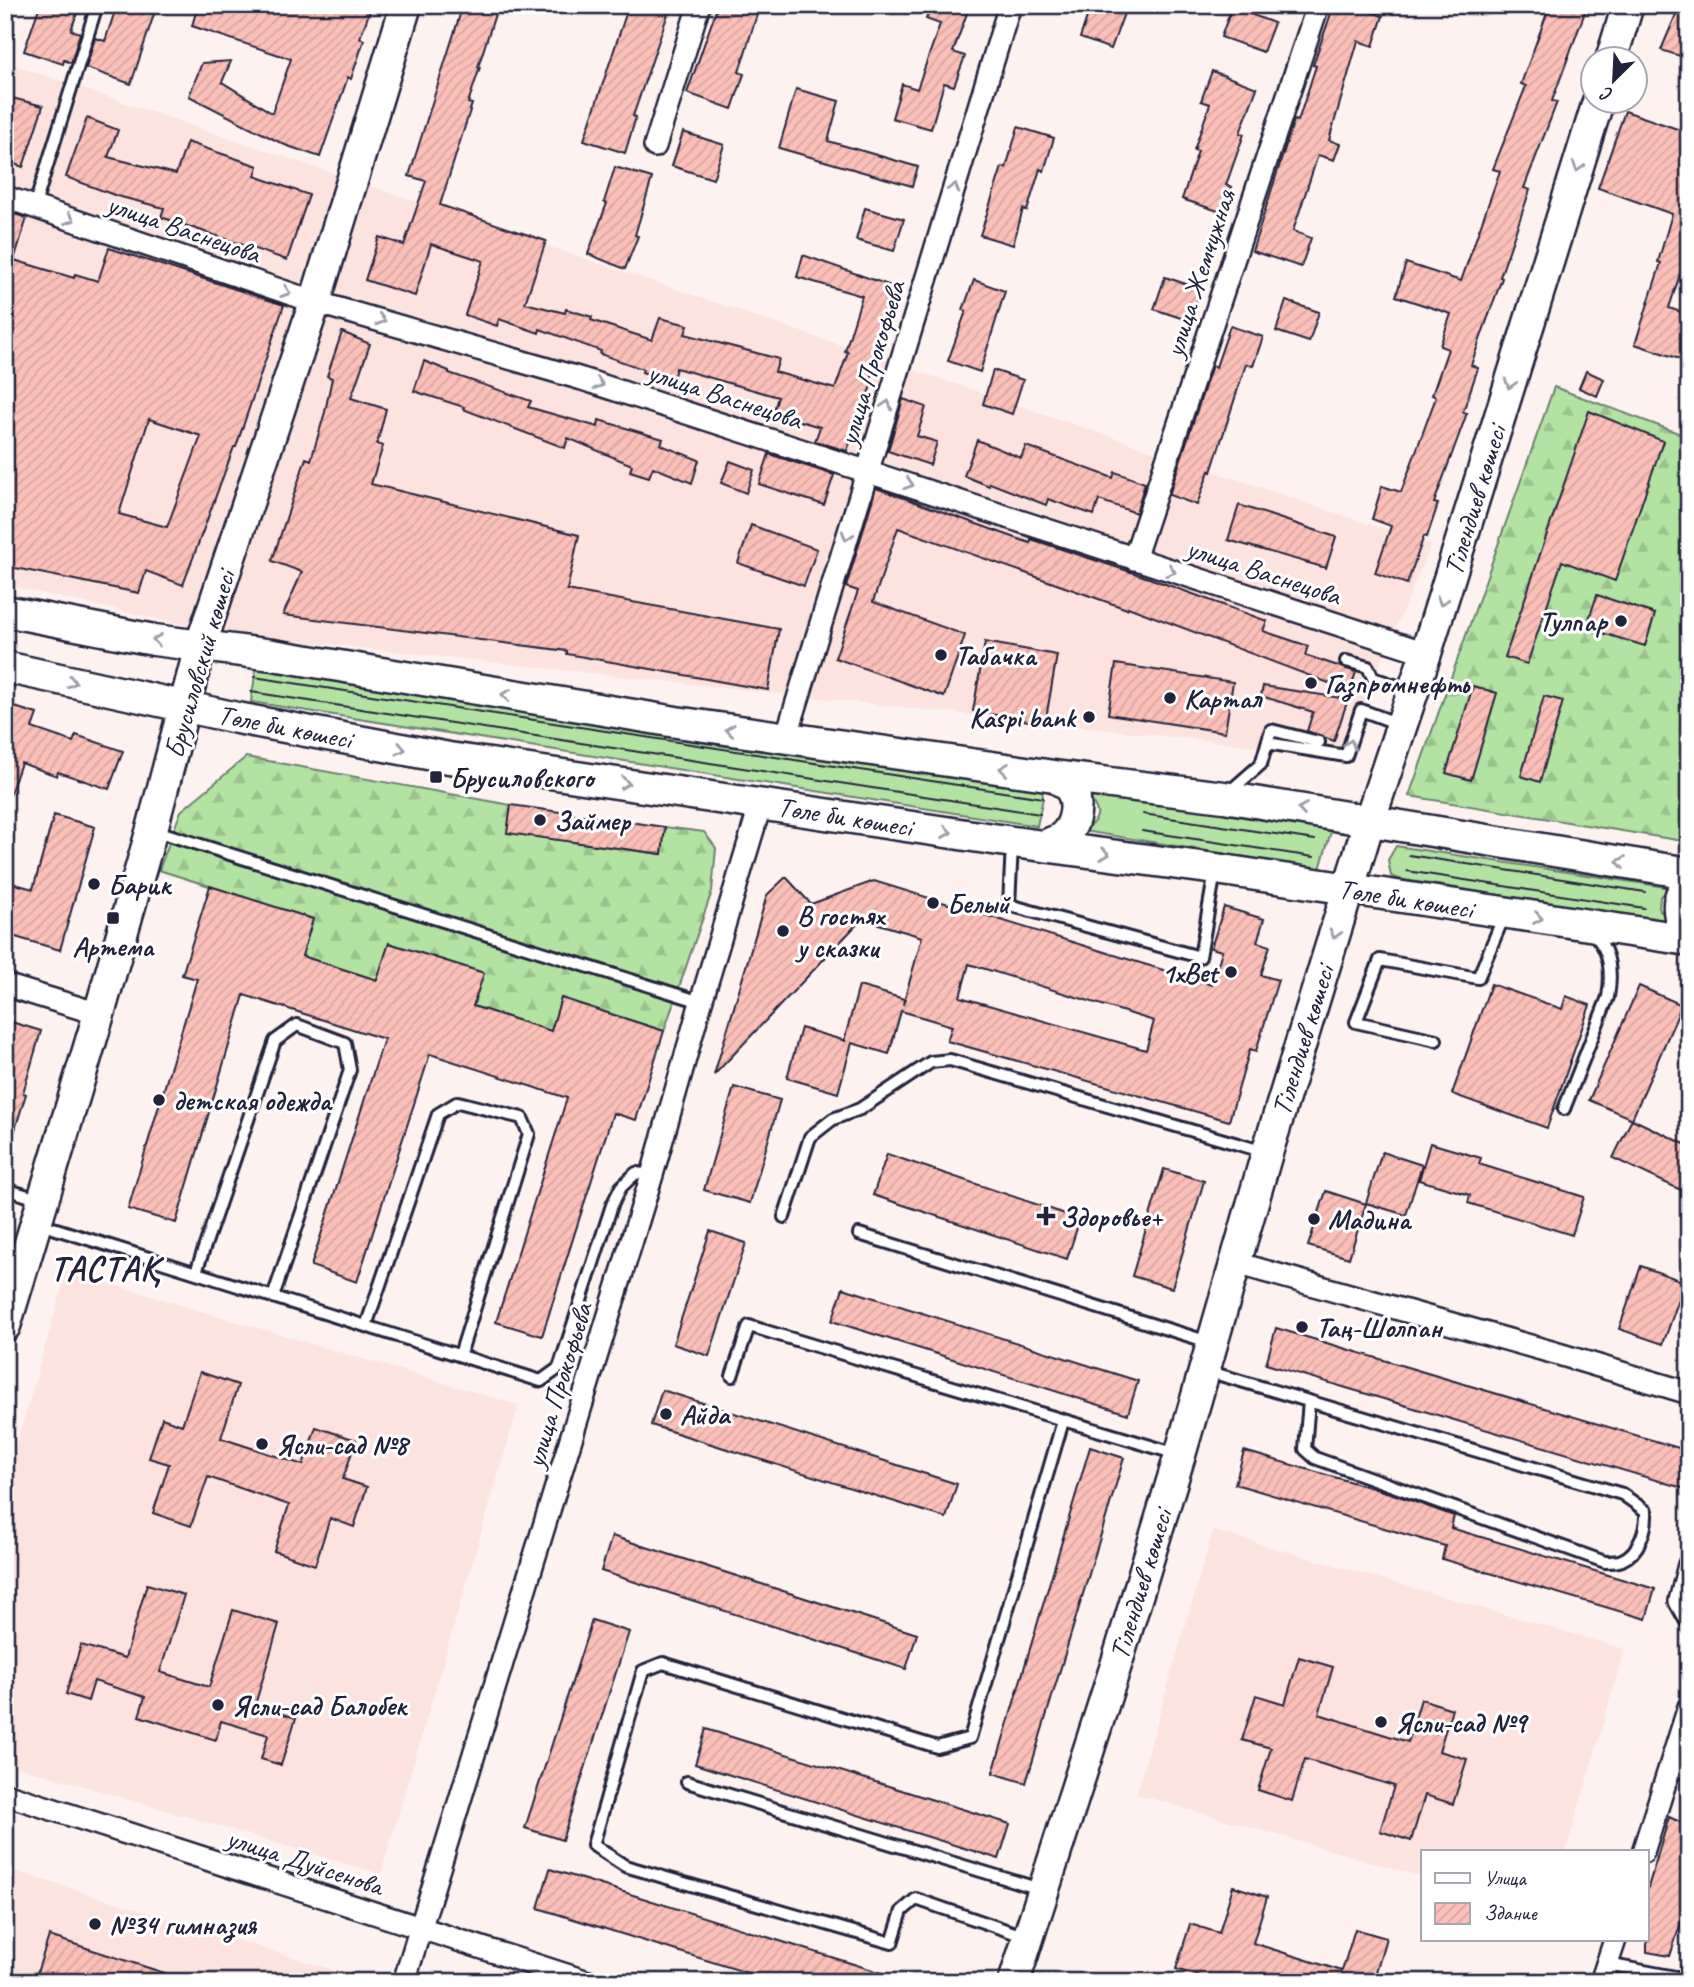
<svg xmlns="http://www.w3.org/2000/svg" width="1694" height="1987" viewBox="0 0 1694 1987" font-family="Caveat,sans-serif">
  <defs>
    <pattern id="forest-firs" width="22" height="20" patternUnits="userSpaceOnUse" patternTransform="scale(1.75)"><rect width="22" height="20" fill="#b3e3a3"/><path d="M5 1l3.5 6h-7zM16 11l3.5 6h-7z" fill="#9ac28d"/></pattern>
    <pattern id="building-hatch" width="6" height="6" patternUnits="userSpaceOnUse" patternTransform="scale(1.75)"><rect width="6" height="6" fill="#fbc0b8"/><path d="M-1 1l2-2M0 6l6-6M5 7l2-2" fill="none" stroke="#d7a59f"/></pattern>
  </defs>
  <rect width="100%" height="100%" fill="#fef2f1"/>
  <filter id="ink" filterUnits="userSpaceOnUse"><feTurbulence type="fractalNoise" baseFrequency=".0143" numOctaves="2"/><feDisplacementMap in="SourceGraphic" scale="14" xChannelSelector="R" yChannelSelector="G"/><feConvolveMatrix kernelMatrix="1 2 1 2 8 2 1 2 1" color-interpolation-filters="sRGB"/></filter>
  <g filter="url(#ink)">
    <path fill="#fde3e0" d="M5,62L1431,545L1361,710L1346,756L216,632L5,585Z
      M67,1271L519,1405L381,1874L5,1763V1483Z
      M1213,1530L1625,1649L1566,1852H1423V1877L1136,1794Z
      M5,1868L366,1980L365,1982H5Z"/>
    <path fill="#b3e3a3" stroke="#6a826f" stroke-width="2" d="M256,669L1042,787L1043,798L1037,826L251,702Z
      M1086,793L1332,828L1320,869L1083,831C1103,817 1100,812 1086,793Z
      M1396,846L1672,888L1660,897L1659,909L1670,922L1399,879L1391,876L1388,860Z"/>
    <path fill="url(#forest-firs)" stroke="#6a826f" stroke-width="2" d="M1554,387L1689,437V842L1409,796Z
      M246,757L511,805L508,833L661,854L665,827L704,832L716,848L712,891L664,1031L562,998L551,1031L473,1006L483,973L389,943L377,980L302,956L313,919L159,870L181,811Z"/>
    <path fill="url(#building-hatch)" stroke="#22223b" stroke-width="2" fill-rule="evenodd" d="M40,5H80L71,30L80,33L71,63L64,60L63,64L24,51Z
      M117,5H157L131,84L86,68L95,38L105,41Z
      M198,5H219L236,11V5H372L360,38L364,40L351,79L348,77L320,157L285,145L189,96L202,63L231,61L222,82L272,113L291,59L192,26Z
      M463,5H498L478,67H480L468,103L472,104L440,205L546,241L525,303L565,313L566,309L592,317L591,320L652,340L660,318L688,325L685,334L779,359L775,372L835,389L848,352L845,351L862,296L797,277L803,255L900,289L870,382L872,383L847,451L815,441L820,427L773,413L778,397L676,368L672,382L642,372L643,369L600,354L601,351L540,329L539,333L499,319L497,326L465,315L483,261L431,244L415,296L365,280L379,237L404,245L426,181L409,176Z
      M629,5H671L633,116L636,117L625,153L584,140Z
      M718,5H760L739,72L744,74L732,109L687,93Z
      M932,5H970L953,52L965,56L954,86L944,83L931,129L892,118L902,84L917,89L940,24L926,19Z
      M1091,5H1127L1111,49L1080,38Z
      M1334,5H1351L1383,16L1373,46L1358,41L1329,140L1340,144L1334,160L1318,155L1293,231L1311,238L1301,267L1252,251L1294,120L1298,121L1316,66L1313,65Z
      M1550,5H1575L1586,9L1552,101L1557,102L1524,188L1530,190L1500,277L1502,278L1471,365L1478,368L1463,412L1467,413L1434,503L1438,504L1427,537L1424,536L1407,584L1375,573L1391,526L1372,519L1382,486L1401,492L1436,397L1432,395L1448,349L1440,346L1451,314L1396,296L1406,263L1461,281L1500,171L1493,169L1526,86L1521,84Z
      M1680,5H1689V59L1661,50Z
      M1232,7L1274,23L1263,52L1221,37Z
      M1212,71L1257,88L1240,133L1244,134L1226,185L1232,187L1224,213L1182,199L1198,151L1194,150L1210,104L1201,101Z
      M796,89L839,101L828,141L918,167L912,186L779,148Z
      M12,98L43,106L23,167L5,161V118Z
      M1625,111L1689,133V274L1681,271L1669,308L1689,315V362L1635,344L1661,263L1658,262L1672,214L1598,188Z
      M87,118L118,130L108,157L176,174L187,142L258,166L255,176L309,195L287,260L161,217L164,208L117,196L66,177Z
      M1018,127L1054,138L1044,171L1040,169L1027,211L1023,209L1013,245L980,235L1002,167L1006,168Z
      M683,132L724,145L713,179L672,166Z
      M615,167L652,178L635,235L638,236L625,269L588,254L607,203L604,202Z
      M865,208L904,219L894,251L856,240Z
      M5,211L27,218L14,260L74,278L75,274L98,281L109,248L284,305L236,447H234L183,585L146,571L139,593L5,566V478L12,457L5,455ZM149,419L201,436L167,527L119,514Z
      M1165,277L1201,289L1190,321L1154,309Z
      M974,280L1005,291L980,372L948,361L966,311L963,310Z
      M1286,301L1319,312L1309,342L1276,331Z
      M1230,326L1263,337L1253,366L1246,364L1211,472L1209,471L1197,505L1169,495L1212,365L1216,367Z
      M342,332L370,344L351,398L386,409L377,444L383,446L371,484L579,535L567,590L779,629L768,690L567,654V651L283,615L302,572L272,561L306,458L311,460L325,412L332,378L327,376Z
      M424,361L449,371V373L531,401L528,407L598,427L599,420L663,439L661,445L699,460L692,483L653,467L649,477L630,471L632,465L568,438L565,448L463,409L464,407L414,391Z
      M993,370L1023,380L1012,414L983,404Z
      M1586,371L1604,379L1597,396L1579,388Z
      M903,399L926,407L917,436L937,442L930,465L888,451Z
      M1589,411L1663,441L1615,581L1562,561L1527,664L1505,657Z
      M977,440L1021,458L1026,446L1113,478L1115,472L1145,483L1136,513L1099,500L1094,515L1048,499L1046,505L990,483L989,486L964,476Z
      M769,454L834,475L824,505L759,484Z
      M730,461L754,470L746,493L721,483Z
      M876,488L1030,543L1031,539L1149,578L1267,621L1263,631L1308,646L1305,655L1356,672L1350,691L1128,607L1127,609L898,528L873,602L965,635L944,697L835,658L858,591L846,587Z
      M1239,505L1336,537L1326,568L1228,540Z
      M751,525L817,549L804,586L738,563Z
      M1597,595L1655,614L1645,646L1586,628Z
      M985,642L1057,655L1045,724L973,711Z
      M1116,664L1233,682L1225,732L1108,714Z
      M1263,686L1348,699L1334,741L1307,731L1313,712L1261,696Z
      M1473,686L1497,693L1471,780L1446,773Z
      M1544,696L1563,701L1540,782L1521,776Z
      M5,704L37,714L32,728L73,742L76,735L123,751L109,789L58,772L57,776L21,763L8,800L5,799Z
      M511,805L665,827L662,854L507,833Z
      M54,815L95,827L60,950L5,934V881L33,889Z
      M786,877L811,904L874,881L1212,985L1222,951L1211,948L1224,907L1264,919L1257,942L1270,946L1261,975L1278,980L1256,1051L1250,1049L1229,1121L947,1041L952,1026L901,1011L889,1054L852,1043L838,1093L787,1078L801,1028L846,1041H844L859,986L904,999L903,1005L922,937L862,919L714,1075L767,895ZM969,964L1154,1021L1146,1050L960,997Z
      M210,886L313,919L302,956L377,980L389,943L484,973L473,1006L551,1031L561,998L664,1031L636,1120L613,1113L542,1336L496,1322L567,1098L430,1054L357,1282L311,1266L384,1039L244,995L176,1223L128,1209L197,979L182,975Z
      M1491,984L1562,1009L1566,996L1590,1005L1547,1128L1452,1094Z
      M1639,986L1682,1005L1632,1119L1589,1100Z
      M5,1020L41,1031L23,1093L26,1094L9,1149L5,1148Z
      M734,1087L780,1100L750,1203L704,1190Z
      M1632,1119L1689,1146V1194L1613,1158Z
      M1430,1143L1481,1158L1479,1164L1584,1197L1572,1235L1468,1203L1470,1195L1419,1180Z
      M1382,1152L1422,1165L1406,1215L1366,1203Z
      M887,1154L1080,1219L1067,1259L873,1195Z
      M1164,1169L1204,1181L1172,1288L1132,1276Z
      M1326,1191L1366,1204L1349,1258L1308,1246Z
      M710,1231L746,1243L709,1356L673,1344Z
      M1641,1266L1685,1282L1663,1344L1619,1329Z
      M843,1288L1138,1381L1128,1414L832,1321Z
      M1276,1328L1689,1451V1490L1266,1364Z
      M200,1372L238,1385L221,1438L303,1465L316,1427L356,1440L343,1479L367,1487L354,1527L330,1518L315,1565L274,1551L289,1505L208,1477L191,1526L153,1513L169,1464L149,1458L162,1418L182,1425Z
      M662,1390L957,1484L946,1518L651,1425Z
      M1090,1447L1124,1458L1026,1783L993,1773Z
      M1244,1451L1393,1494L1454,1516L1451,1528L1655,1589L1646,1619L1442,1559L1445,1546L1235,1484Z
      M612,1536L917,1634L906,1669L601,1571Z
      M147,1584L184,1595L160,1672L209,1687L233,1610L279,1624L255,1705L296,1718L281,1765L261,1759L268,1735L221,1721L216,1740L139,1716L145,1697L94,1681L88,1701L66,1694L81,1645L125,1658Z
      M592,1620L629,1632L562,1840L525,1828Z
      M1299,1657L1333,1667L1319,1714L1408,1742L1421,1699L1452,1709L1439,1751L1467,1759L1453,1804L1425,1795L1411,1841L1380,1831L1394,1786L1305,1759L1292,1801L1258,1790L1271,1748L1242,1740L1256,1695L1285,1704Z
      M706,1729L1010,1824L999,1859L695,1764Z
      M1669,1817L1689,1826V1898L1670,1956L1647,1952V1891Z
      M550,1869L898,1978L897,1982H777L538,1908Z
      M1233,1886L1267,1897L1253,1943L1342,1971L1355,1929L1386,1938L1373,1982H1204L1205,1978L1176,1969L1190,1924L1219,1933Z
      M49,1936L180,1978L179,1982H34Z"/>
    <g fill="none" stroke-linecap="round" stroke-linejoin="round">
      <g stroke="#22223b" stroke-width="16">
        <path id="lane" d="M34,208L97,5
          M1346,661L1368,667L1373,678L1410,690
          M1267,743L1346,756L1361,710L1399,724
          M1229,792L1261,764L1271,730L1319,742
          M153,830L701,1002
          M1012,845L1009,905L1200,957L1215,872
          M1436,1040L1356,1022L1380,960L1478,978L1504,916
          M1564,1109L1608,997C1612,974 1611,949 1592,933
          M5,1189L41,1200
          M784,1217L810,1137L833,1119L860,1109L931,1062L950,1060L1265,1152
          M37,1223L541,1381L559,1368L612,1205L621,1187L636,1173L652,1175
          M859,1234L1209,1342
          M196,1272L275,1041L297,1025L345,1043L350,1070L273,1297
          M366,1326L438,1114L458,1102L522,1118L529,1134L460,1355
          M1207,1371L1622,1494L1646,1511C1647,1528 1640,1552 1622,1560C1618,1562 1609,1562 1605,1562L1315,1458L1305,1449L1309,1401
          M732,1376L749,1326L1177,1454
          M1669,1768L1689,1774
          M687,1782L1040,1889
          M1026,1937L916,1899L902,1911L892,1943L625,1866L593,1845L643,1671L663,1663L937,1747L970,1738L1063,1421
          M1607,1964L1681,1978L1689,1969"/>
      </g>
      <g stroke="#22223b" stroke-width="26">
        <path id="street" d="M655,146L699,5
          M5,197L315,302L582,379L1426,653
          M1134,559L1318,5
          M786,738L1010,5
          M5,985L99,1014
          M1236,1263L1555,1353L1689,1393
          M1689,1565L1680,1601L1689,1617
          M5,1794L588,1982
          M1643,1852L1689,1707
          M404,1982L652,1175L701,1002L761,803
          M1601,1982L1615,1940"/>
      </g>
      <g stroke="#22223b" stroke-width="35">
        <path id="secondary" d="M1611,60L1628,5
          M5,611L154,640L273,655L676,722L1054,776L1224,797L1689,873
          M5,667L237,718L449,758L1013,842L1216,869L1689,940
          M1045,846C1050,843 1056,841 1061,838C1076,827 1081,800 1068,786C1064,782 1058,779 1054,776
          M1689,885C1674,897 1677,920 1689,932
          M5,1326L99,1014L152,829L200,647L315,302L406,5
          M1014,1982L1117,1662L1180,1455L1267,1153L1370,819L1426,653L1598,102"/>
      </g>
      <use href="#lane" stroke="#fff" stroke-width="10"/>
      <use href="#street" stroke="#fff" stroke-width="21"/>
      <use href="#secondary" stroke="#fff" stroke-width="30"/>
      <path stroke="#22223b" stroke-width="2" d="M254,677L1043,798
        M251,692L1040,814
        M1143,814L1315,840
        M1142,831L1314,857
        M1409,855L1645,892
        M1407,871L1644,908"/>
    </g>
    <defs><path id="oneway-chevron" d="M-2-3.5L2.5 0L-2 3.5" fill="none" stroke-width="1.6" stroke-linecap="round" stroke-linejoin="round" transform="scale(1.75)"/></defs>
    <g stroke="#9c9ca7">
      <use href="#oneway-chevron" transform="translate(1578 167) rotate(107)"/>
      <use href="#oneway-chevron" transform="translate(954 188) rotate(-73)"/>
      <use href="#oneway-chevron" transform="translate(70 219) rotate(19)"/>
      <use href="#oneway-chevron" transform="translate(286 292) rotate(19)"/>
      <use href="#oneway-chevron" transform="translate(381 320) rotate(16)"/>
      <use href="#oneway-chevron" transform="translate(599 384) rotate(18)"/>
      <use href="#oneway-chevron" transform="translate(1510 384) rotate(107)"/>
      <use href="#oneway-chevron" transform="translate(887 405) rotate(-73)"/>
      <use href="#oneway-chevron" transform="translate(909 484) rotate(18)"/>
      <use href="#oneway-chevron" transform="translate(847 536) rotate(107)"/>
      <use href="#oneway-chevron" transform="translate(1171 571) rotate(18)"/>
      <use href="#oneway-chevron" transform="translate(1442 601) rotate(107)"/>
      <use href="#oneway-chevron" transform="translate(157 640) rotate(-171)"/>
      <use href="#oneway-chevron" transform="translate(72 682) rotate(12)"/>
      <use href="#oneway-chevron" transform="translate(506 695) rotate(-170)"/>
      <use href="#oneway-chevron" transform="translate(730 730) rotate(-172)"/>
      <use href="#oneway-chevron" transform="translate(1350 744) rotate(-72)"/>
      <use href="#oneway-chevron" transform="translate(401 749) rotate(11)"/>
      <use href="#oneway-chevron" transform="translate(1004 769) rotate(-172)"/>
      <use href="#oneway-chevron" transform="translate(625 783) rotate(8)"/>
      <use href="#oneway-chevron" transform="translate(1302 809) rotate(-171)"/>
      <use href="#oneway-chevron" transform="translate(947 832) rotate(9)"/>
      <use href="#oneway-chevron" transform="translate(1105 854) rotate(8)"/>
      <use href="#oneway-chevron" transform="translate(1621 862) rotate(-170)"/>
      <use href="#oneway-chevron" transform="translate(1538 918) rotate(9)"/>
      <use href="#oneway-chevron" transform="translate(1335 934) rotate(107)"/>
    </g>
  </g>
  <g fill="#22223b" stroke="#fff" stroke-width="2.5">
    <circle cx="1621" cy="621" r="7"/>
    <circle cx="941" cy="655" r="7"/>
    <circle cx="1311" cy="683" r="7"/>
    <circle cx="1170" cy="698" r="7"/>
    <circle cx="1089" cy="717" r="7"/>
    <rect x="429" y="770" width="14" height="14" rx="3.5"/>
    <circle cx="540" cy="820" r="7"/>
    <circle cx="94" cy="884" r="7"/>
    <circle cx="933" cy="903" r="7"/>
    <rect x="106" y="911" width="14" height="14" rx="3.5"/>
    <circle cx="783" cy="931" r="7"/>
    <circle cx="1231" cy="972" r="7"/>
    <circle cx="159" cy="1100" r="7"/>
    <path d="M1042.5 1205.5h7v7h7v7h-7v7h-7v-7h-7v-7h7z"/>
    <circle cx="1314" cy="1219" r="7"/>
    <circle cx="1302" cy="1327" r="7"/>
    <circle cx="666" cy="1414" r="7"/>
    <circle cx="262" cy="1444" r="7"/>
    <circle cx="218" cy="1705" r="7"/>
    <circle cx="1381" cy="1722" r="7"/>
    <circle cx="95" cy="1924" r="7"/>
  </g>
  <g text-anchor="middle" stroke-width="6" stroke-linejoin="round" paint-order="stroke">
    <g font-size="28" fill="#22223b" stroke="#fff">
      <text transform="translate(184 228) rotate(19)" y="10">улица Васнецова</text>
      <text transform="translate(1199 273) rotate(-72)" y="10">улица Жемчужная</text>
      <text transform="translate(871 363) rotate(-73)" y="10">улица Прокофьева</text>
      <text transform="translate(725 395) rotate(18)" y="10">улица Васнецова</text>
      <text transform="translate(1474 500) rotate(-73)" y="10">Тілендиев көшесі</text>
      <text transform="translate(1264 571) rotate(18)" y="10">улица Васнецова</text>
      <text transform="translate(199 664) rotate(-74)" y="10">Брусиловский көшесі</text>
      <text transform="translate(285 726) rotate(11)" y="10">Төле би көшесі</text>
      <text transform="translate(845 816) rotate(9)" y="10">Төле би көшесі</text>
      <text transform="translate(1406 898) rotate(9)" y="10">Төле би көшесі</text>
      <text transform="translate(1302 1040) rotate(-73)" y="10">Тілендиев көшесі</text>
      <text transform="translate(558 1385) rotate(-73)" y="10">улица Прокофьева</text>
      <text transform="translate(1140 1584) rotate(-73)" y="10">Тілендиев көшесі</text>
      <text transform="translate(305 1861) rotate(18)" y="10">улица Дуйсенова</text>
    </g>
    <g font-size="28" font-weight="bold" fill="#22223b" stroke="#fff" text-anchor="start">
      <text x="1607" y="631" text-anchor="end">Тулпар</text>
      <text x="955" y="665">Табачка</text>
      <text x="1325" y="693">Газпромнефть</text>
      <text x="1184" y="708">Картал</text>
      <text x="1075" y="727" text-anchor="end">Kaspi bank</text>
      <text x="450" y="787">Брусиловского</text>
      <text x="554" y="830">Займер</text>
      <text x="108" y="894">Барик</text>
      <text x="947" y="913">Белый</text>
      <text x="797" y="925">В гостях<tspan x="797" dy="32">у сказки</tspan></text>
      <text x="113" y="956" text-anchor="middle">Артема</text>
      <text x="1217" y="982" text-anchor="end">1xBet</text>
      <text x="173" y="1110">детская одежда</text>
      <text x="1060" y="1226">Здоровье+</text>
      <text x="1328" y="1229">Мадина</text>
      <text x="1316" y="1337">Таң-Шолпан</text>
      <text x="680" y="1424">Айда</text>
      <text x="276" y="1454">Ясли-сад №8</text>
      <text x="232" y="1715">Ясли-сад Балобек</text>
      <text x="1395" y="1732">Ясли-сад №9</text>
      <text x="109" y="1934">№34 гимназия</text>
    </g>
    <g font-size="35" font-weight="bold" letter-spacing="2" fill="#22223b" stroke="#fff">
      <text x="106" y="1280">ТАСТАҚ</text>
    </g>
  </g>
  <rect width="1694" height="1987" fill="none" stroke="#fff" stroke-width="28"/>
  <rect x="14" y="14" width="1666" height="1959" fill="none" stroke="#22223b" stroke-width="2.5" filter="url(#ink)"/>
  <rect x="1421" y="1850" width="228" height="91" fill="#ffffff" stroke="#a7a7b1" stroke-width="2"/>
  <rect x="1435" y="1873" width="35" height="10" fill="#ffffff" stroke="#a7a7b1" stroke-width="2"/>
  <text x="1484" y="1885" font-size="21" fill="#22223b">Улица</text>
  <rect x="1435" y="1903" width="35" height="21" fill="url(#building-hatch)" stroke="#a7a7b1" stroke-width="2"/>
  <text x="1484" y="1920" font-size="21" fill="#22223b">Здание</text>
  <g transform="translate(1614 80) rotate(204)"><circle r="33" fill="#ffffff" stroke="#a7a7b1" stroke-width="2"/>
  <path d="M0-5L12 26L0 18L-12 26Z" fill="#22223b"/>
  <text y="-10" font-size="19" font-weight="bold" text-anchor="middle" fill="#22223b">С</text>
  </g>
</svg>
